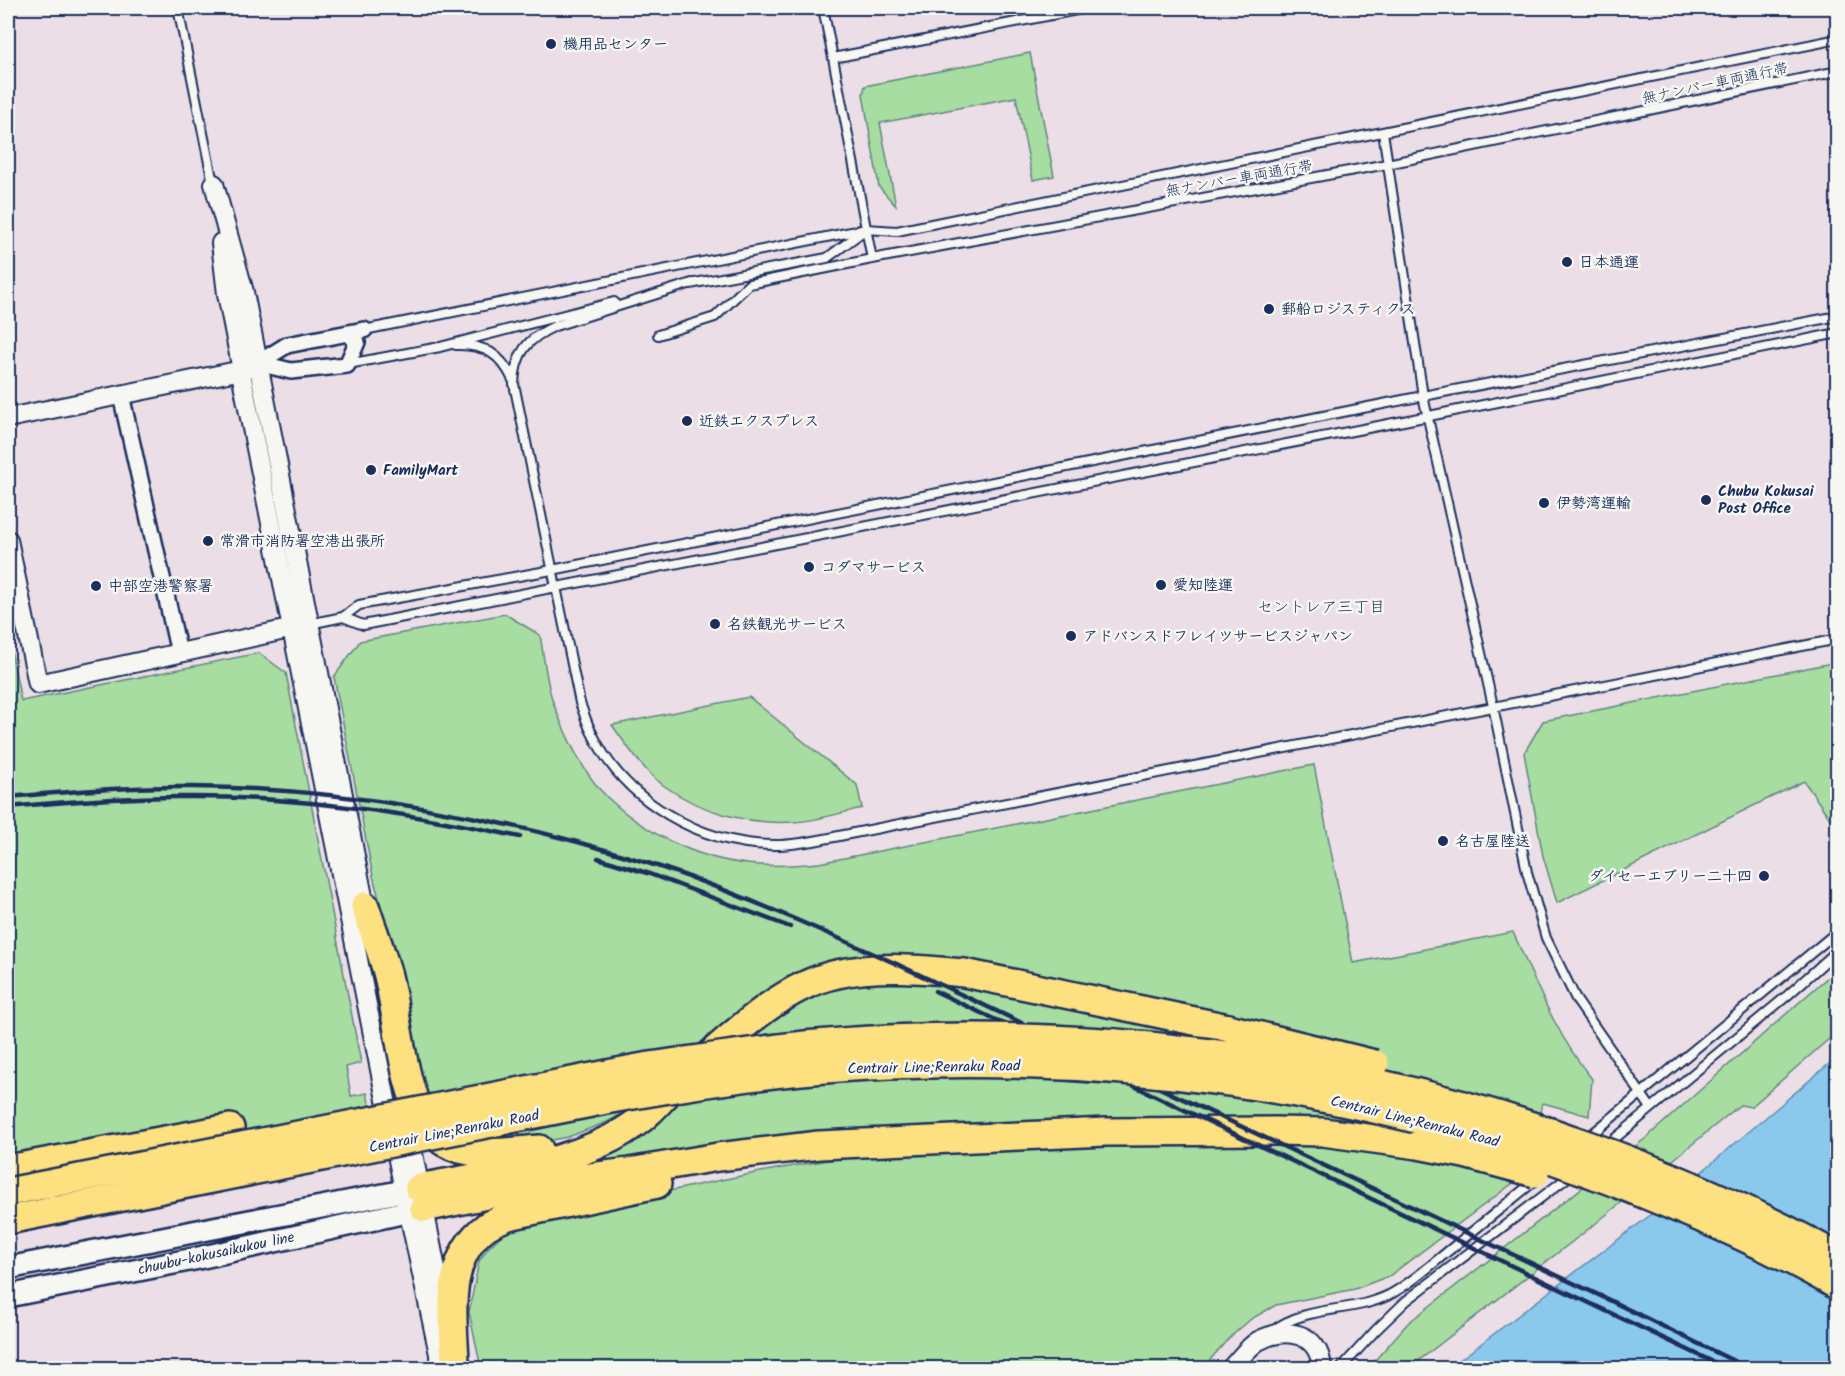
<svg xmlns="http://www.w3.org/2000/svg" width="1845" height="1376" viewBox="0 0 1845 1376" font-family="Kalam,'Klee One',sans-serif">
  <rect width="100%" height="100%" fill="#ecdee6"/>
  <filter id="ink" filterUnits="userSpaceOnUse"><feTurbulence type="fractalNoise" baseFrequency=".0167" numOctaves="2"/><feDisplacementMap in="SourceGraphic" scale="12" xChannelSelector="R" yChannelSelector="G"/><feConvolveMatrix kernelMatrix="1 2 1 2 8 2 1 2 1" color-interpolation-filters="sRGB"/></filter>
  <g filter="url(#ink)">
    <path fill="#a7dda1" stroke="#618680" stroke-width="1.5" d="M1030,53L1054,176L1033,180L1016,97L880,123L896,206L879,187L865,106L863,94L865,86Z
      M505,614L540,635C544,657 546,681 553,702C565,734 582,773 607,797C648,836 703,862 759,865C779,866 799,865 819,863L1314,765L1353,963L1513,932C1536,983 1556,1035 1592,1079L1589,1116L1543,1103L1517,1180L1389,1276L1355,1289L1276,1305L1251,1319L1228,1339L1203,1368H481L469,1312L479,1261L488,1248L505,1232L522,1224C656,1195 789,1160 926,1148L924,1126L836,1133L604,1168L597,1151L688,1092L630,1109L607,1122L568,1137L535,1143L488,1144L425,1104L409,1012L373,876L334,677L360,641Z
      M8,635L21,701L259,653L286,673L361,1063L346,1067L351,1096L367,1093L376,1138L8,1210Z
      M1837,662V829L1804,781L1557,903L1543,856L1524,753L1543,721Z
      M749,697L857,785L862,808C840,813 816,821 794,822C749,825 700,812 663,785C642,769 627,746 612,725Z
      M1837,969V1032L1751,1107L1740,1105L1595,1224L1409,1368H1368L1408,1323L1646,1138Z"/>
    <path fill="#8bc9ec" stroke="#5e8bb3" stroke-width="1.5" d="M1837,1057V1368H1449L1653,1213Z"/>
    <g fill="none" stroke-linecap="round" stroke-linejoin="round">
      <g stroke="#1b2f5e" stroke-width="12">
        <path id="service" d="M178,8L213,183
          M823,8L833,58L1087,8
          M833,58L872,259
          M1383,132L1423,396L1493,706L1527,872L1546,938L1577,1001L1651,1108
          M692,283L555,326C528,338 515,353 514,384L580,703C584,713 587,724 592,733C624,801 701,845 775,845C797,845 819,840 839,836L1838,639
          M690,284L827,258L862,232
          M364,330L866,229L897,231L1838,39
          M658,335L715,317L749,284L872,259L1387,164L1838,71
          M456,345C484,344 501,354 513,380
          M348,364L440,347L614,302
          M343,617L363,625L1429,416L1838,333
          M309,624L343,617L359,605L552,570L1423,396L1838,316
          M1586,1139L1838,931
          M1607,1145L1788,995L1838,950
          M1272,1331C1309,1304 1350,1314 1389,1295C1412,1283 1432,1264 1452,1248C1480,1225 1509,1202 1537,1179
          M1341,1368L1376,1330L1406,1301L1572,1174"/>
      </g>
      <g stroke="#1b2f5e" stroke-width="20">
        <path id="minor" d="M258,363L291,371L347,365L357,342L348,333
          M258,363L287,345L364,330
          M121,395L179,653"/>
      </g>
      <g stroke="#1b2f5e" stroke-width="22">
        <path id="tertiary" d="M214,184L244,292L367,917
          M221,243L227,294L242,370V378L404,1190L442,1368
          M8,418L242,370L251,366
          M8,540L38,684L303,626
          M408,1129L445,1314
          M1231,1368C1239,1360 1248,1347 1258,1341C1286,1326 1319,1332 1322,1368"/>
      </g>
      <g stroke="#1b2f5e" stroke-width="26">
        <path id="secondary" d="M8,1268L419,1188
          M8,1296L194,1259L424,1208"/>
      </g>
      <g stroke="#1b2f5e" stroke-width="32">
        <path id="motorway" d="M365,906C372,928 381,950 387,972C400,1019 401,1114 444,1142C470,1159 511,1151 539,1149
          M8,1169L230,1128
          M419,1188C483,1175 553,1168 612,1138C625,1131 639,1122 649,1112C659,1103 667,1092 678,1083C724,1044 777,987 837,974C878,965 923,969 964,973L1228,1028
          M424,1208L545,1183L629,1172L718,1157L819,1145L1106,1132L1275,1131L1323,1132L1418,1145
          M455,1361C453,1314 444,1258 487,1226C493,1222 501,1219 508,1216L657,1184"/>
      </g>
      <use href="#service" stroke="#f6f6f2" stroke-width="8"/>
      <use href="#minor" stroke="#f6f6f2" stroke-width="15"/>
      <use href="#tertiary" stroke="#f6f6f2" stroke-width="18"/>
      <use href="#secondary" stroke="#f6f6f2" stroke-width="21"/>
      <use href="#motorway" stroke="#fde080" stroke-width="27"/>
      <path stroke="#1b2f5e" stroke-width="4.5" d="M8,797C69,792 131,786 193,787C342,788 506,817 648,863C735,891 818,929 901,966L1607,1299L1748,1368
        M8,807C70,801 132,796 194,797C301,797 415,814 520,837
        M598,858L647,873L790,927
        M935,991L1726,1368"/>
      <g stroke="#1b2f5e" stroke-width="32" stroke-linecap="butt">
        <path id="motorway-bridge" d="M1228,1028L1375,1064
          M1418,1145L1464,1154L1535,1173
          M8,1192L638,1068C694,1060 749,1051 805,1045C1070,1020 1338,1055 1588,1145C1674,1176 1758,1212 1838,1257
          M8,1220L611,1099C678,1087 745,1076 813,1070C1092,1047 1376,1086 1636,1191C1705,1219 1773,1248 1838,1286"/>
      </g>
      <use href="#motorway-bridge" stroke="#fde080" stroke-width="27"/>
    </g>
  </g>
  <g fill="#1b2f5e" stroke="#f6f6f2" stroke-width="2">
    <circle cx="551" cy="44" r="6"/>
    <circle cx="1567" cy="262" r="6"/>
    <circle cx="1269" cy="309" r="6"/>
    <circle cx="687" cy="421" r="6"/>
    <circle cx="371" cy="470" r="6"/>
    <circle cx="1706" cy="500" r="6"/>
    <circle cx="1544" cy="503" r="6"/>
    <circle cx="208" cy="541" r="6"/>
    <circle cx="809" cy="567" r="6"/>
    <circle cx="1161" cy="585" r="6"/>
    <circle cx="96" cy="586" r="6"/>
    <circle cx="715" cy="624" r="6"/>
    <circle cx="1071" cy="636" r="6"/>
    <circle cx="1443" cy="841" r="6"/>
    <circle cx="1764" cy="876" r="6"/>
  </g>
  <g text-anchor="middle" stroke-width="5" stroke-linejoin="round" paint-order="stroke">
    <g font-size="15" font-weight="bold" fill="#1b2f5e" stroke="#f6f6f2" text-anchor="start">
      <text x="563" y="49">機用品センター</text>
      <text x="1579" y="267">日本通運</text>
      <text x="1281" y="314">郵船ロジスティクス</text>
      <text x="699" y="426">近鉄エクスプレス</text>
      <text x="383" y="475">FamilyMart</text>
      <text x="1718" y="496">Chubu Kokusai<tspan x="1718" dy="17">Post Office</tspan></text>
      <text x="1556" y="508">伊勢湾運輸</text>
      <text x="220" y="546">常滑市消防署空港出張所</text>
      <text x="821" y="572">コダマサービス</text>
      <text x="1173" y="590">愛知陸運</text>
      <text x="108" y="591">中部空港警察署</text>
      <text x="727" y="629">名鉄観光サービス</text>
      <text x="1083" y="641">アドバンスドフレイツサービスジャパン</text>
      <text x="1455" y="846">名古屋陸送</text>
      <text x="1752" y="881" text-anchor="end">ダイセーエブリー二十四</text>
    </g>
    <g font-size="15" fill="#1b2f5e" stroke="#f6f6f2">
      <text transform="translate(1715 83) rotate(-12)" y="5">無ナンバー車両通行帯</text>
      <text transform="translate(1239 178) rotate(-10)" y="5">無ナンバー車両通行帯</text>
      <text transform="translate(934 1067) rotate(-1)" y="5">Centrair Line;Renraku Road</text>
      <text transform="translate(1415 1121) rotate(14)" y="5">Centrair Line;Renraku Road</text>
      <text transform="translate(454 1131) rotate(-11)" y="5">Centrair Line;Renraku Road</text>
      <text transform="translate(216 1253) rotate(-12)" y="5">chuubu-kokusaikukou line</text>
    </g>
    <g font-size="16" fill="#1b2f5e" stroke="#f6f6f2">
      <text x="1321" y="612">セントレア三丁目</text>
    </g>
  </g>
  <rect width="1845" height="1376" fill="none" stroke="#f6f6f2" stroke-width="30"/>
  <rect x="15" y="15" width="1815" height="1346" fill="none" stroke="#1b2f5e" stroke-width="2" filter="url(#ink)"/>
</svg>
